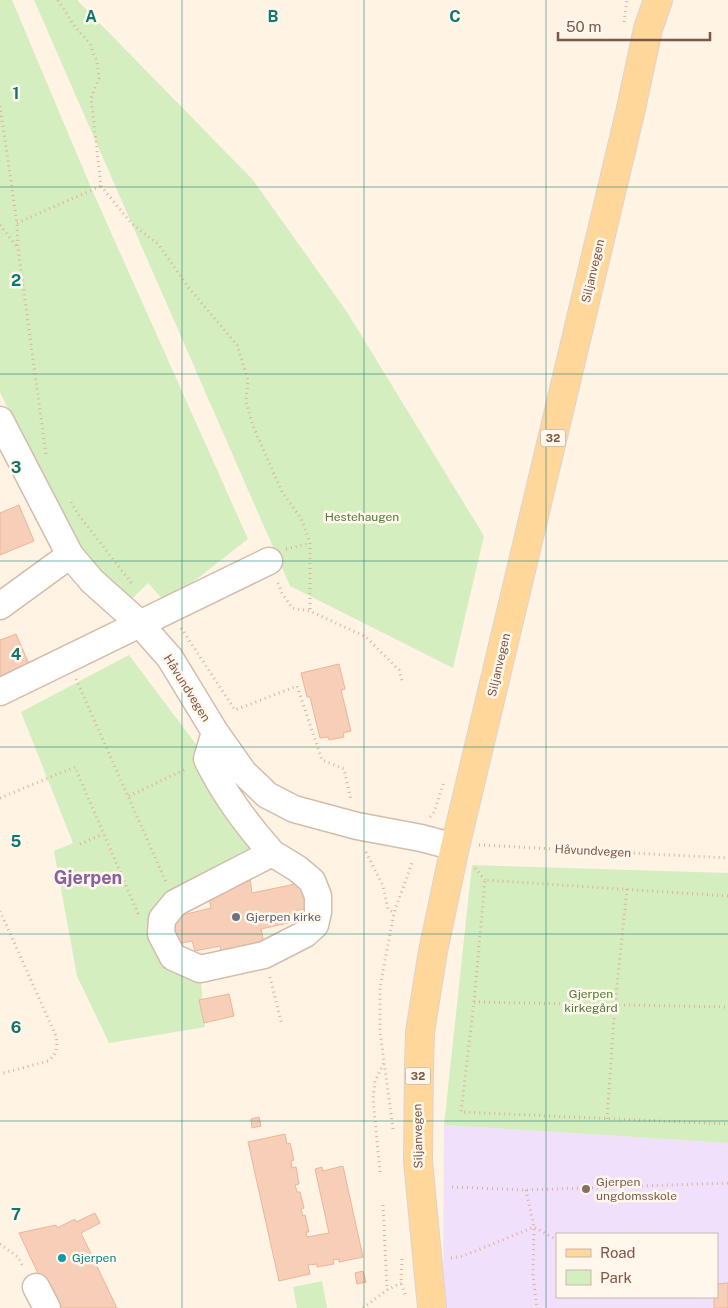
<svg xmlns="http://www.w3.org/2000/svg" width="728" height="1308" viewBox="0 0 728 1308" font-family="'Public Sans',sans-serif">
  <rect width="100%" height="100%" fill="#fff3e4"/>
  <path fill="#f0e0fb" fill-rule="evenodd" d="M444,1125L728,1143V1308H443ZM557,1234H717V1297H557Z"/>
  <path fill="#d4eec0" d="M0,0H12L92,190L248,539L166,603L148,583L129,602L65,530L0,392Z
    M34,0H77L253,180L347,312L484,536L453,668L290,586Z
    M129,655L207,759L272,853L175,903L161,934L200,969L205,1027L109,1043L77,976L54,851L73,843L21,712Z
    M472,865L728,873V1143L444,1125Z
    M322,1281L327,1308H297L293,1287Z"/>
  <path fill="#f7cfb8" stroke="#ecb597" d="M19,505L34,541L0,555V513Z
    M16,634L29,664L0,676V640Z
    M339,664L345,689L341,690L351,731L343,733L344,737L329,740L328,737L320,738L310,697H307L301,673Z
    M250,879L252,893L305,882L311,907L295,911L297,921L261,929L264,943L221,952L220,946L195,951L192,941L172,945L166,919L211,908L208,892Z
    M229,994L234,1016L204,1023L199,1000Z
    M259,1117L261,1126L252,1128L251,1119Z
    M285,1134L287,1144L290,1143L294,1160L291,1161L292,1168L296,1167L299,1184L295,1185L297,1192H300L304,1208L301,1209L303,1216L305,1215L309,1232H306L307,1237L329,1233L315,1169L322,1167L323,1171L343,1166L363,1257L339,1262V1259L333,1260L334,1264L317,1267V1264L308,1265L310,1274L279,1281L248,1142Z
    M95,1213L100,1223L81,1233L117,1308H60L49,1284L44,1286L19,1233L56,1225L57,1228L75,1219L76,1222Z
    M363,1271L366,1282L357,1284L355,1273Z
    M728,1283V1308H714V1297H717V1284Z"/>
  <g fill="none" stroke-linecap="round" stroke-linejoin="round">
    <g stroke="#d4bcab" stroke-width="29">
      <path id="minor" d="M0,420L70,555L92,581L139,623L170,658L215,732L244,773L267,795L294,809L357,826L421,838L455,847
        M0,606L70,555
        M0,692L269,561
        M215,732L207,759C224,794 246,824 272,853
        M272,853L298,869L312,881L318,896V912L315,925L305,934L264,955L200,969L173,957L161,934L162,919L175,903Z
        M36,1287L47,1308"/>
    </g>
    <g stroke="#dcd3cf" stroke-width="30">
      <path id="major" d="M432,1308L418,1161L419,1066L420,1032L433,951L455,847L630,113L648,29L658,0"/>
    </g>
    <path stroke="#dcb29b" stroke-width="3" stroke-dasharray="1 4" stroke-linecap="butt" d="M58,0L75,27L90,44L97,62L99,78L91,98L101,186L131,223L158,244L189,288L237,345L248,380L246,402L253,426L282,492L301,518L310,543V611
      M624,22L627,0
      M0,106L17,223L18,248L46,455
      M17,223L101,186
      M0,225L17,247
      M71,502L78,514L133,585
      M286,549L310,543
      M278,583L282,593L292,608L310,611L366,637L399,670L402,681
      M181,628L235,710L297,686L322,760L344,769L351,800
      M76,679L166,882
      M129,796L186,769
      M0,798L75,767L139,916
      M430,817L434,812L444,782
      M80,844L103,834
      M479,845L728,858
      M366,852L383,886L388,909L394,913
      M475,868L485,880
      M728,896L485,880L474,1002L461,1112L728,1124
      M0,911L56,1036C58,1047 57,1054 48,1061L0,1074
      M270,977L282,1025
      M474,1002L728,1007
      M607,1119L615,1005L627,889
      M393,1129L380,1031V987L394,913L413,860
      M380,1172L373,1099L375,1081L384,1063
      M452,1187L526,1190L728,1183
      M526,1190L534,1227L533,1276L537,1308
      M383,1205L387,1290
      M0,1244L18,1257L24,1268
      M451,1258L463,1256L534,1227L557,1240
      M402,1259L401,1283L406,1297
      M363,1308L387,1290L401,1283"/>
    <use href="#minor" stroke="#fff" stroke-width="26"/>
    <use href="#major" stroke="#ffd79a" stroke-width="28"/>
  </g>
  <path fill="none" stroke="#0f766e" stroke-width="1" stroke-opacity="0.55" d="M182,0V1308M364,0V1308M546,0V1308M0,187H728M0,374H728M0,561H728M0,747H728M0,934H728M0,1121H728"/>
  <circle fill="#6b7280" stroke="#fff7ec" stroke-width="2" cx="236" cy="917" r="5"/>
  <circle fill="#8d6e63" stroke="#fff7ec" stroke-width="2" cx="586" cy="1189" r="5"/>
  <circle fill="#0f9aa8" stroke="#fff7ec" stroke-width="2" cx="62" cy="1258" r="5"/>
  <g text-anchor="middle" stroke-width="5" stroke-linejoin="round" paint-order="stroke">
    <g fill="#fff7ec" stroke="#a28778" stroke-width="1">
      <rect x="540.5" y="429.5" width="25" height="17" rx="4"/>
      <rect x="405.5" y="1067.5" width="25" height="17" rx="4"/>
    </g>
    <g font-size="11" font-weight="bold" fill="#7a5746">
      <text x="553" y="442">32</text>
      <text x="418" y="1080">32</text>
    </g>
    <g font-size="12" fill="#7a5746" stroke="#fff7ec">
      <text transform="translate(593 271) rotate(-77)" y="4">Siljanvegen</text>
      <text transform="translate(499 665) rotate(-77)" y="4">Siljanvegen</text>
      <text transform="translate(187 688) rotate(58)" y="4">Håvundvegen</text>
      <text transform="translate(593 851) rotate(3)" y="4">Håvundvegen</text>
      <text transform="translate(418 1136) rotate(-91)" y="4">Siljanvegen</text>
    </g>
    <g font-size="12" fill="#4f7b3a" stroke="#fff7ec">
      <text x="362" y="521">Hestehaugen</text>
      <text x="591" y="998">Gjerpen<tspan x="591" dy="14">kirkegård</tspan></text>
    </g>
    <g font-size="12" fill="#5b616d" stroke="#fff7ec" text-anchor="start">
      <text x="246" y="921">Gjerpen kirke</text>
    </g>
    <g font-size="12" fill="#785e54" stroke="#fff7ec" text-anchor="start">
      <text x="596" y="1186">Gjerpen<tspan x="596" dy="14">ungdomsskole</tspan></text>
    </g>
    <g font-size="12" fill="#0d838f" stroke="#fff7ec" text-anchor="start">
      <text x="72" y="1262">Gjerpen</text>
    </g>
    <g font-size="18" font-weight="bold" fill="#88619e" stroke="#fff7ec">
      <text x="88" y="884">Gjerpen</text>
    </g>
  </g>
  <g font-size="16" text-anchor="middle" font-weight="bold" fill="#0f766e" stroke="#fff7ec" stroke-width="5" stroke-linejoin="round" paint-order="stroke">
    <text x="91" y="22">A</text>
    <text x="273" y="22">B</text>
    <text x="455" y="22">C</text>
    <text x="16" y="99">1</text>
    <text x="16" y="286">2</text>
    <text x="16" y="473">3</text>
    <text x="16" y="660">4</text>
    <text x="16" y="847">5</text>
    <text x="16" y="1033">6</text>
    <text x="16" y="1220">7</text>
  </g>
  <rect x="556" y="1233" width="162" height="65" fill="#fff7ec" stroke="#cab7aa"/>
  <rect x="566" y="1249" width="25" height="8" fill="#ffd79a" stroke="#cab7aa"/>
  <text x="600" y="1258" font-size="15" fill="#7a5746">Road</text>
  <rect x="566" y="1270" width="25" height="15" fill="#d4eec0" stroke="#cab7aa"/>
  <text x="600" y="1283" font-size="15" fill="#7a5746">Park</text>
  <path d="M558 32v8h152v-8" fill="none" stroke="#7a5746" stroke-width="2.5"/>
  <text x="566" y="32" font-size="15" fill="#7a5746" stroke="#fff7ec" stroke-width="4" paint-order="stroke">50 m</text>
</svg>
